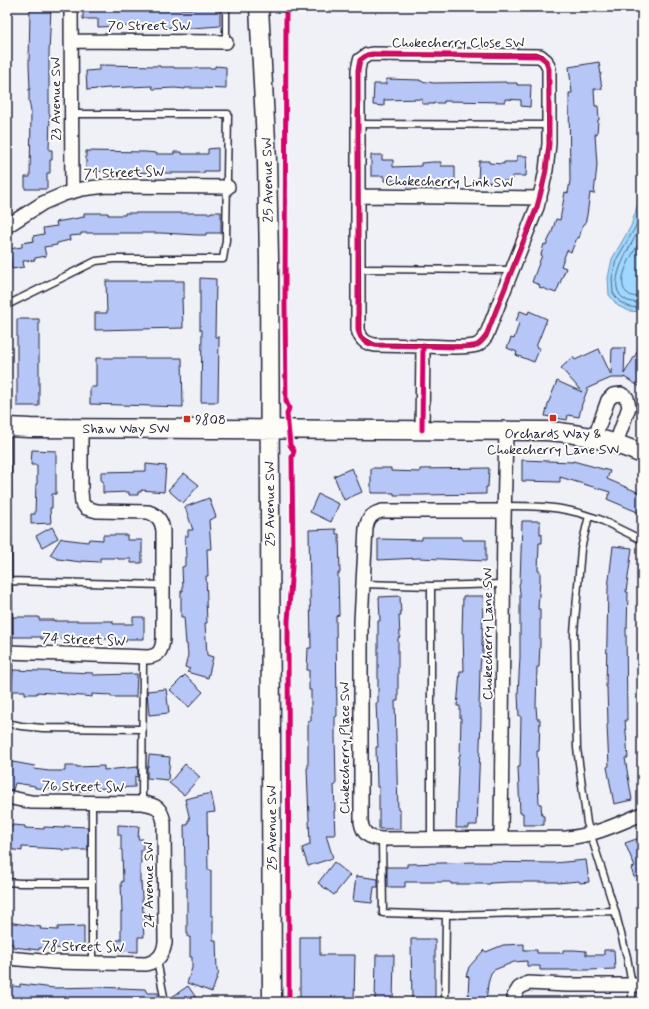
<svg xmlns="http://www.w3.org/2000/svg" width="649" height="1009" viewBox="0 0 649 1009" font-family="Mynerve,sans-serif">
  <rect width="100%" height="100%" fill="#eff1f7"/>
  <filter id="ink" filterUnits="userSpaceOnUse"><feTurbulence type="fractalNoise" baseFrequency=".025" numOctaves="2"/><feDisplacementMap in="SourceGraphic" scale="8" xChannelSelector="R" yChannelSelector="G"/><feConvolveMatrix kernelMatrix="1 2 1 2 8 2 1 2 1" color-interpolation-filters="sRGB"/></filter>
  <g filter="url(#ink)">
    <path fill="#9fd7fe" stroke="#6d8fb0" d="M642,191V312L629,311L618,306L609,295L608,278L612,259L631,226Z"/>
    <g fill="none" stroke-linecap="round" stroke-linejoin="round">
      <path stroke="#546a89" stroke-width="1" d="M642,207L635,228L616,260L612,278L613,293L620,302L630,307L642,308
        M642,223C636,240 602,283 624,299C629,302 636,303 642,303
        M642,238C636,249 613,281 627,293C631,297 637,297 642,297"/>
    </g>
    <path fill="#b6c7f7" stroke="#22223b" d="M30,7H51L49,54V114H50L49,150H52V160H50V173H47V189H25V177H30L31,112L29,100V89H30L29,64Z
      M83,7H180V9H196V8L220,7V26L192,28L120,26L98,27V19H83Z
      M599,62L601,75H600L602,89H594L595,106H598L599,120H598L597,134H595L597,165L594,194L590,193L587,215L585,224H583L579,238H577L571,252L567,250L561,266L566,268L556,293L539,287L540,285L532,282L542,255H541L544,244L546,245L552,232L556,219L560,220L565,192L568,193L570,181L569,93H572L569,67Z
      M99,65L160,66V67H174V68H215V66L226,67V89L201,88H185V89L175,88L153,89L152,86L109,88L87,90L86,71L99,70Z
      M386,79L420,80V81L434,83L506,82V83H517V85H531L530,107L521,106V100L505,99V102L444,101V103H434V104H422V99L384,100V106L373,105L374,84H386Z
      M218,148V171H204V173H159L86,171V151L146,152L156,153V154H174V152H182V154H208V149Z
      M371,155H382V160H393V167L421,166V163L433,162H441V166H455V184L416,182L417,186H407V184H395V181H384V176H371Z
      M517,156H527L526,176H512V181H502V183L478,182L479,161H489V163L504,164V162H517Z
      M211,212H221V233H206V235H197L161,233H81V235L69,236L70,240L57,243V245L44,247L46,256L35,258V260L23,261L24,267L12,269L9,249L22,247V243L34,241L33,236L44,234L43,228L57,226L56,222L84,217V213H108V215H125V213H211Z
      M200,278L216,279L215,337H219L218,402H201L202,330H200Z
      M106,281H184V298H182L183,328L95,330V313H107Z
      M520,311L528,314L529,311L547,319L536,347L540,348L534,362L516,355L517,352L507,348L511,338L514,339L519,323L516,321Z
      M17,319H39V406H17Z
      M642,344V388L624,377V378H611L588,388L582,404L579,417L568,415L567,420L545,416L548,404L557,381L582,392L561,368L573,357L575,360L599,349L611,375L612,348H625L624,374Z
      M96,358H182L183,407L90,404V387H96Z
      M32,450L56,451V494H52V508H50L51,523L31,524V514H35L36,484H37V465H31Z
      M522,460L573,462V461L610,471L607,479L642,494V514L607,499L610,492L560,477V482L522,481Z
      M146,464L166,466L164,492L141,490V492H138V495H129V492L103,493V481H101V472L146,471Z
      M352,468L362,492L344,500L334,476Z
      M371,468H391V471L420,472V469L489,468L488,487H486V494L421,495H394V493H371Z
      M184,473L199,485L183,503L168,490Z
      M318,494L339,504L331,522L310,512Z
      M209,498L216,517L209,520L211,549H207L208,576H206L207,600H206L207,623H205L207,655L213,657L208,678L187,672L190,669L185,667L188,655L187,644H186L184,617H181V591H183L182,567L185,566V557H186L185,536H188V530H193L185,507Z
      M522,521H540V534H542V543H539L538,571H540V580L538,609H540V644L539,667H537L536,706L537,719H540L539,751H537L539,804H541L542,816H544V825H523V813H520L518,767H520L521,716H519L518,694L520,657V593L519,584L520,583Z
      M52,527L58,538L42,547L36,536Z
      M336,529V534H339L340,573H338L339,615L336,616L337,716L335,717V736L336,785H334L335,811H334L335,835H326L333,858L308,866L302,848L310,845L307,768H308V721H311V690H309V670H307L308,648H311L309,530Z
      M103,535H127V540H142V563H131V559H118V558H100V562L81,561V562L58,559L50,555L61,538L63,539L88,542L89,539L103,540Z
      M422,537H462V540H486V561L419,558L378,560V539L422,540Z
      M613,546L632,548L626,592H628L627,628H626L627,720H625L628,758H625L632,800L614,804L607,767L609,766L607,725L608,724L607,687H606L608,588Z
      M400,596L401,616H399L400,637L398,638V701H395L398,810H400V829H379V787H377L376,747H378L376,703H378V621H380L379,597Z
      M463,596H483L482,646H483V657H481L480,669L479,708H481V719L477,825H469V828H456L458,767L459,756H460L461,718H460V706H457L458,696L460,671H464L463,633H462Z
      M13,617H39V620H54V621H113V624H133V617H144V639H127L126,642L116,641V639H98V640H71V639H41V637H13Z
      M13,670L69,672L93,673V675L137,674L136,697H111V695L92,694V697L83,696L67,695V694L37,692V694H25V691H12Z
      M185,675L203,692L189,707L170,690Z
      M166,689L169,713L149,715L147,691Z
      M149,755L170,757L168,780L147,778V767H148Z
      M7,761L35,766L34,769L49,771H65V766H77V767L104,766V770L138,767V777L135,776V787L89,789V791H58V789L35,788V786L15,783L13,790L7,789Z
      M185,764L200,777L184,795L169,783Z
      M211,793L215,812L207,813L208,870H211V916H213V940H216L217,971L219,972L212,992L187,983L192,968V957H190V937H188V933H187V888H186V866H185L184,825H188V820H190L185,799Z
      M7,825L13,826V825L25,826V828L44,829V827L64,828V826L88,827V850H62V849L22,847V851L7,849Z
      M118,825L139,826L138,839H143V850H141V865H140V882H141L143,912H145V923H143L144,937H138V952L117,951V940H121V912H122L121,882H123L122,850H121V835H118Z
      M642,837V884H641L638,876L634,877L631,868L635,867L625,843Z
      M586,860L589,882L580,883L579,881L558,883V882H511L490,883V884H451V882H405V887H387V867H407V864L475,862L554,863Z
      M334,862L350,875L334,895L318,883Z
      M356,876L378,879V887H374L372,903L353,901Z
      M7,922L41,927L40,929L58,930V927L84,926V949L39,948V950L13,947V944L7,943Z
      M300,937H320V955H355L354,1002L300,1001Z
      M411,939H435V1002H412Z
      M524,944V950H537V953H563V950H574L586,951V955H604V950H614L615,969L588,970H540V966H527V961L514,962L494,970L491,973L488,984L486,1002H470V995H468L469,977L466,976L469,967L484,950L486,952L503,945Z
      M376,955H394L393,1002H375Z
      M20,984L54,988L98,987L145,989L147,993H158V1002H25L7,1000V985L20,987Z
      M188,986L199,1002H169V999Z"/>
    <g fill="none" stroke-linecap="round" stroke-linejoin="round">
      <g stroke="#22223b" stroke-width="9">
        <path id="lane" d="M226,7V42
          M358,124L549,125
          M358,269L512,270
          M7,305L96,261L114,259H223L226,240L228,114H71
          M7,403L9,664L7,687
          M504,506C534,506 560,506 589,516
          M9,581L163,585
          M363,584L431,586L503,584
          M431,586V838
          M7,723L21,726L43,728L142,729
          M92,802V963
          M142,803L143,657
          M382,839L383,913L446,915L615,911
          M7,882L20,883H92
          M157,960L165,1002
          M445,1002L446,915
          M632,1002V985L627,957L615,911L587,823L577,748L574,633L581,549L589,516L599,519L642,540"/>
      </g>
      <g stroke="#22223b" stroke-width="16">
        <path id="street" d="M71,7L72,192
          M71,41L226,42
          M358,196L540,198
          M7,226L43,203L64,194L82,189L106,186L228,187
          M422,430L423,346C436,346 466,349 477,345C481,343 483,340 486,336L537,207L543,184L546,170L549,144V69L546,61L540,56L372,54L367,55L360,60L358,70V330C361,340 365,343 375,345L423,346
          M595,437L608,400L613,395L621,394L627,398L629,407L616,443
          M504,511H382C372,513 368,518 366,528L361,621V822C363,835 370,838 382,839L566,838C593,836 618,824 642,814
          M7,652L148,657C159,656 162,650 163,639V531C162,521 158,515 148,512L97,511L86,508L82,503L81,491V428
          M7,797L31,802L142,803C157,805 161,808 164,822L165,943C163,955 158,961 146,964L54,962L7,958
          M501,838L504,521L506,430
          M514,1002V996L519,988L528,983L566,985H642"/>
      </g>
      <g stroke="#22223b" stroke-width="21">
        <path id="secondary" d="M259,7L267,161L269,259L272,1002
          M7,427L30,428L546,431C580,433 611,440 642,454"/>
      </g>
      <use href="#lane" stroke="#fdfcf7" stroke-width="6"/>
      <use href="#street" stroke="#fdfcf7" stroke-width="13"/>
      <use href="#secondary" stroke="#fdfcf7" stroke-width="18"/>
      <g stroke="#fdfcf7" stroke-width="8">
        <path id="cycleway" d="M286,7L285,306L286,401L289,408L287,414L290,445L294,451L292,457L293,553L288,621L289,1002
          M422,430L423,346C436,346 466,349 477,345C481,343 483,340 486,336L537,207L543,184L546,170L549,144V69L546,61L540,56L372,54L367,55L360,60L358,70V330C361,340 365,343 375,345L423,346"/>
      </g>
      <use href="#cycleway" stroke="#d6006c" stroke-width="5"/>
    </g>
  </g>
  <path fill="none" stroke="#c2185b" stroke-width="3" stroke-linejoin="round" d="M367,55H536L543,58L548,66L549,144L540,198L486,336L474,346L375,345L360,336L358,70L360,60Z"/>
  <g fill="#c8321e" stroke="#fdfcf7" stroke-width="1.5">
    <rect x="549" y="414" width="8" height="8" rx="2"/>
    <rect x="183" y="415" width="8" height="8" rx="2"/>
  </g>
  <g text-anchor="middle" stroke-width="4" stroke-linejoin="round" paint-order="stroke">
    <g font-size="14" fill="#22223b" stroke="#fdfcf7">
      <text x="149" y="30">70 Street SW</text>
      <text x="458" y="47">Chokecherry Close SW</text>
      <text transform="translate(55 99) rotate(-90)" y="5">23 Avenue SW</text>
      <text transform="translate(124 172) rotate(-2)" y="5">71 Street SW</text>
      <text transform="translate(267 180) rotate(-91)" y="5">25 Avenue SW</text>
      <text transform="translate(449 181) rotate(1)" y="5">Chokecherry Link SW</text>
      <text x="126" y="433">Shaw Way SW</text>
      <text transform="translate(269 504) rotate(-90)" y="5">25 Avenue SW</text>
      <text transform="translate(487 634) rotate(-90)" y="5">Chokecherry Lane SW</text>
      <text transform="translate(84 639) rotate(2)" y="5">74 Street SW</text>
      <text transform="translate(344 748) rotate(-90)" y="5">Chokecherry Place SW</text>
      <text transform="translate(83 786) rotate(1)" y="5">76 Street SW</text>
      <text transform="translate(271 828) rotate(-90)" y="5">25 Avenue SW</text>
      <text transform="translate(148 885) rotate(-90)" y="5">24 Avenue SW</text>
      <text transform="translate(83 946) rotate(1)" y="5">78 Street SW</text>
    </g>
    <g font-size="14" fill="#22223b" stroke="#fdfcf7" text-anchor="start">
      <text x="195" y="424">9808</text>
      <text x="553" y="438" text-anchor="middle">Orchards Way &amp;<tspan x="553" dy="16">Chokecherry Lane SW</tspan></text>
    </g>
  </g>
  <rect width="649" height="1009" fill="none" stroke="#fdfcf7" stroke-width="24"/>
  <rect x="12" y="12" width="625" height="985" fill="none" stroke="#22223b" stroke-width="1.5" filter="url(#ink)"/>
</svg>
